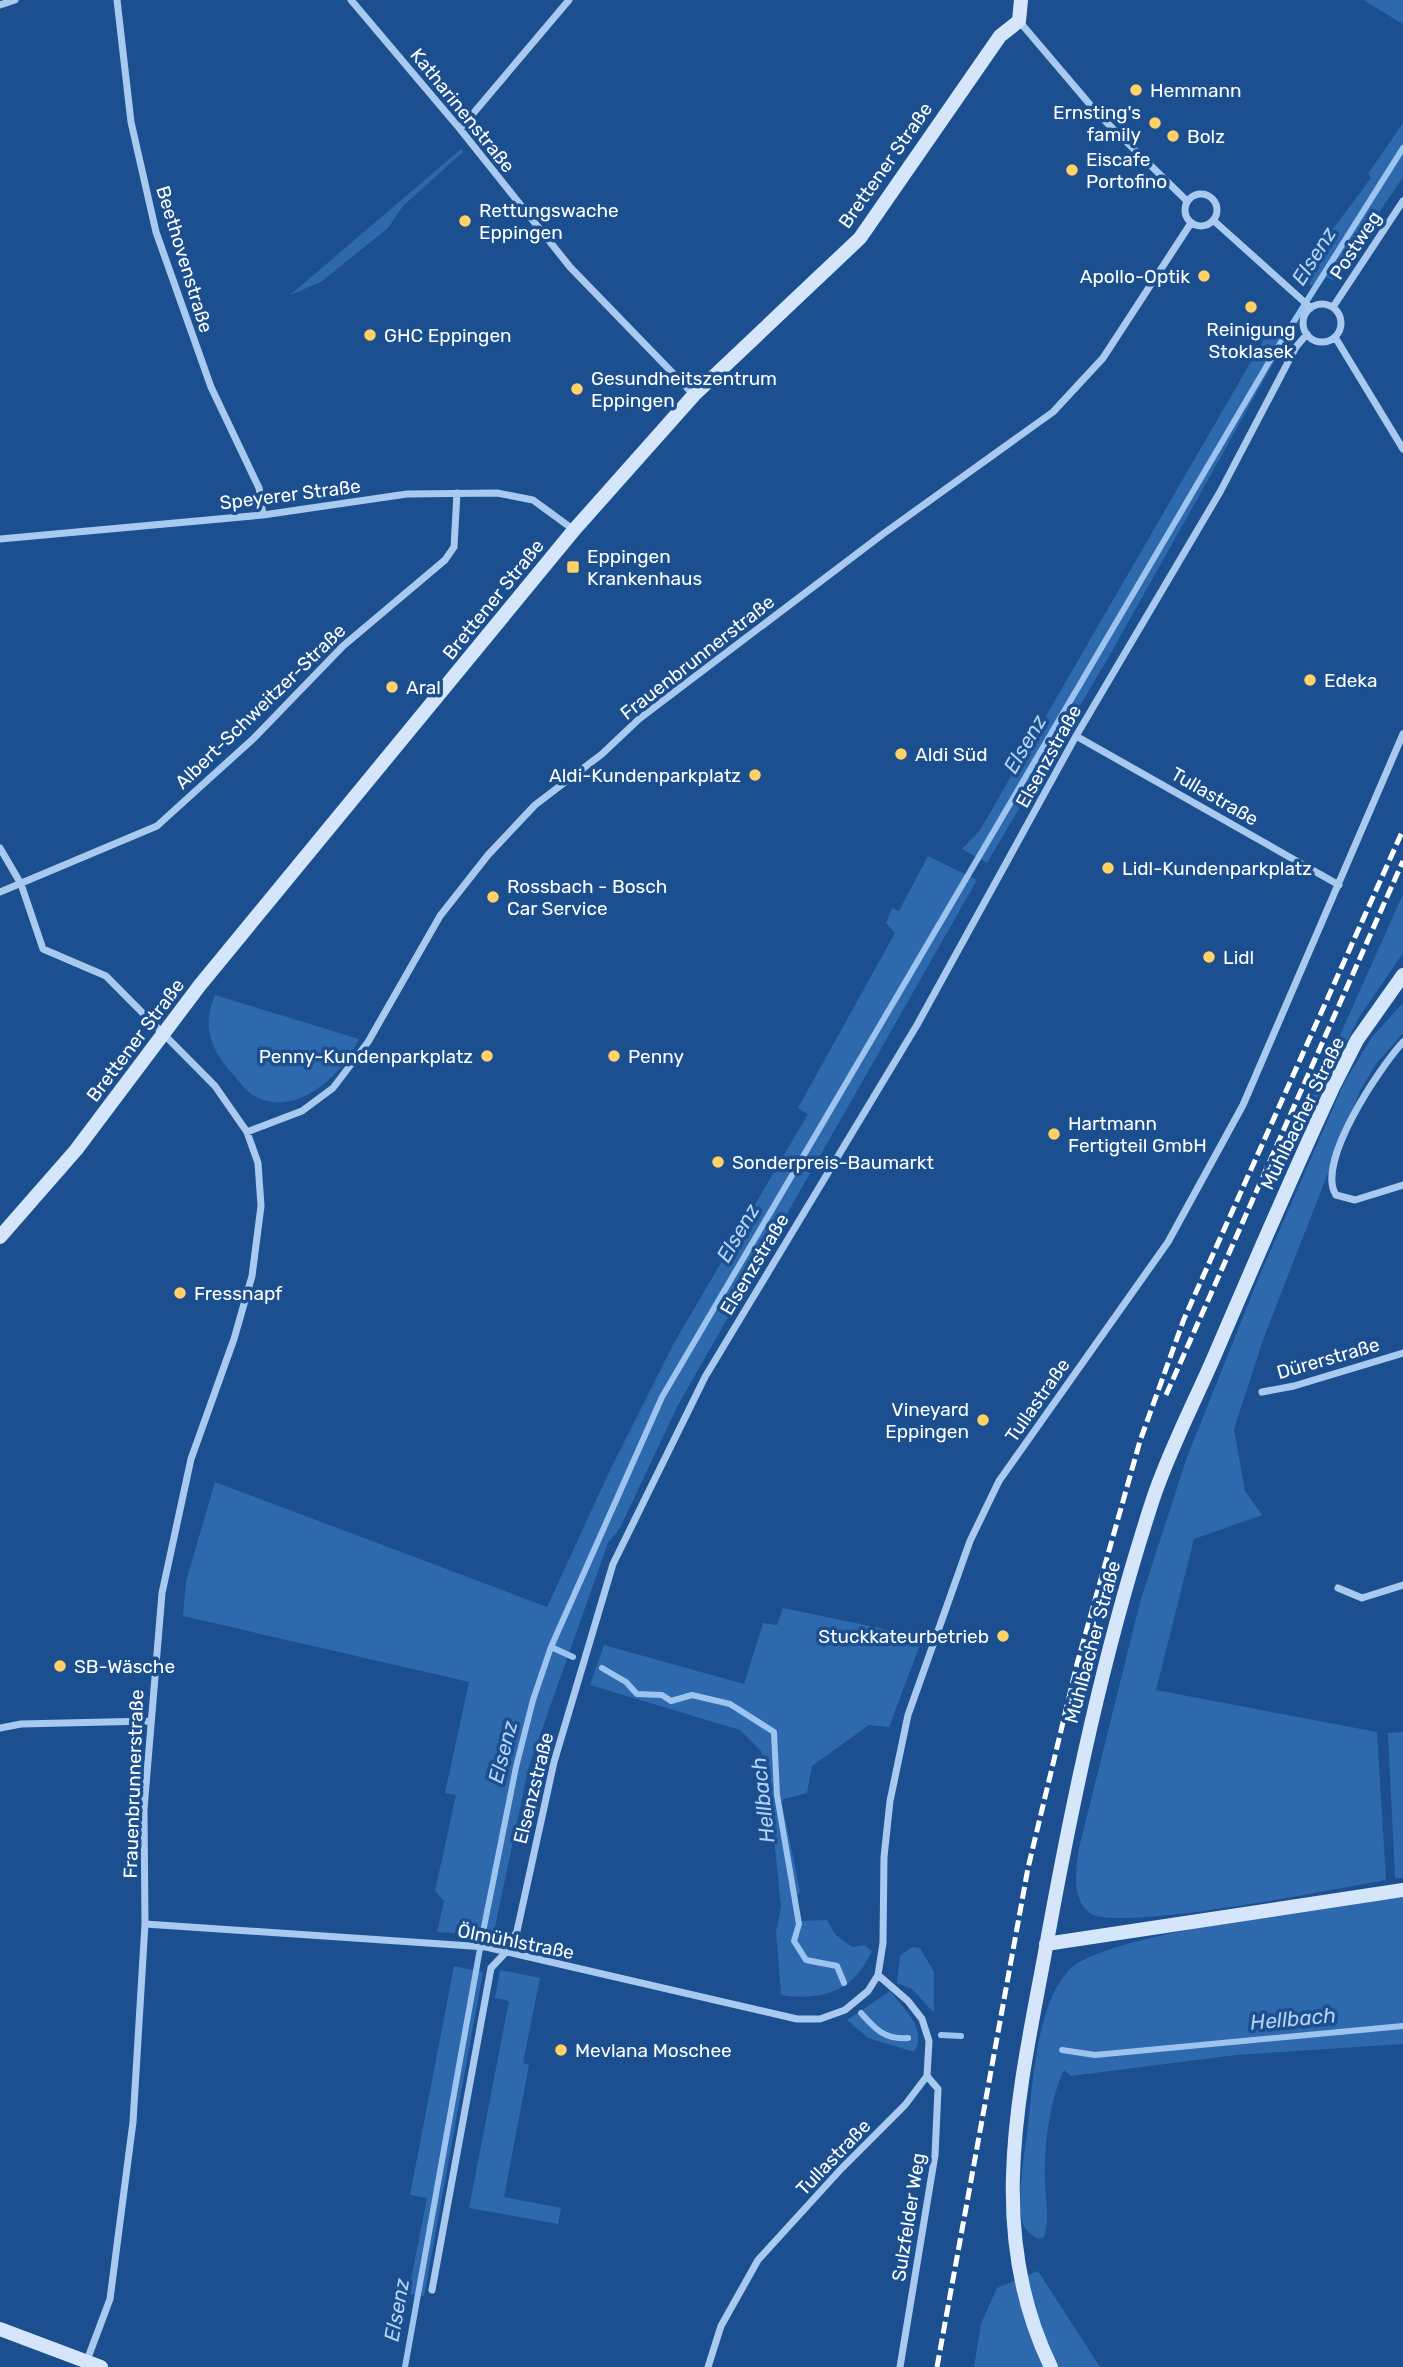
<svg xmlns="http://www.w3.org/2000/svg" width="1403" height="2367" viewBox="0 0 1403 2367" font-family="Rubik,sans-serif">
  <rect width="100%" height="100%" fill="#1b4f8f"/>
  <path fill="#2e69ad" d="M1363,0H1403V24Z
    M1403,123V177L1333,281L1327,277L1315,290L1300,273L1371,178L1368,174Z
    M461,149L463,152L403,206L388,228L321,282L290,295Z
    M1275,320L1284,344L1107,660L987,863L962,849L980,830Z
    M928,856L977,880L677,1407L620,1528L608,1543L529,1766L493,1936L437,1932L444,1901L435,1891L456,1795L445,1793L469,1682L183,1616L186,1581L215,1482L547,1607L611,1468L674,1343L808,1114L798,1108L895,933L886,923L892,908L899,911Z
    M1403,894V953L1360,1016L1305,1122L1302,1120Z
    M215,995L359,1039C343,1075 293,1122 251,1094C243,1088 236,1077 229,1070C210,1047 202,1024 215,995Z
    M1403,1003V1033L1376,1064L1360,1091L1264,1337L1234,1429L1245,1491L1262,1515L1194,1539L1156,1690L1377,1732L1386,1880C1340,1888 1118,1933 1090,1913C1071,1900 1076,1867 1079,1848L1140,1602L1187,1457L1259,1277L1344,1083L1372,1037Z
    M783,1608L923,1637L889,1727L869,1725L812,1766L807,1793L784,1799L782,1803L800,1891L797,1897L801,1921L827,1920L835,1934L852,1947L865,1945L872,1951C853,1992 823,2001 781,1995L776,1932L781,1907L768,1779L761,1751L740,1730L590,1685L604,1645L744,1684L763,1623L777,1625Z
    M1403,1732V1878H1395L1388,1733Z
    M1403,1896V2044L1236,2055L1071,2076L1064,2070C1050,2100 1045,2139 1045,2172C1044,2194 1051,2216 1044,2237L1038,2239C1032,2235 1026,2232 1023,2224C1016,2203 1024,2157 1027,2134C1033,2086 1035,2008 1068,1971C1102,1932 1342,1906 1403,1896Z
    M912,1947L920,1948L934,1972V2013L912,1989L897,1983L900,1956Z
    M454,1966L483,1972L424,2296L408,2294L427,2198L410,2195Z
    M500,1970L540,1978L523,2063L529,2065L504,2197L561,2208L558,2224L469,2208L509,2001L495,1998Z
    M890,1991C904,2009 928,2029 914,2052L868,2038L847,2020Z
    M1038,2271L1100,2367H974L981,2324L997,2288Z"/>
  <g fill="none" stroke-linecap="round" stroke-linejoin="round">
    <path stroke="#9cc4f0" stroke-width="6" d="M551,1647L573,1657
      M602,1668L626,1682L637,1694L662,1695L671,1701L692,1695L730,1704L774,1732L777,1795L799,1924L794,1941L806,1960L837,1966L844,1983
      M861,2013C875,2029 885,2040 908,2038
      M941,2035L961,2036
      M1062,2050L1095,2055L1403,2026
      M405,2367L483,1932L516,1767L533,1700L551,1647L662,1397L1276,350L1403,148"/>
    <path stroke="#a9c9ee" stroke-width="7" d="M117,0L131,122L156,232L211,387L259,488L263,515
      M351,0L460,129L570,267L694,395
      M0,5L15,0
      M1019,21L1098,114L1187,201
      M460,129L569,0
      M1185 210a16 16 0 1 1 32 0a16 16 0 1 1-32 0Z
      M1213,220L1311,308
      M1303 323a19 19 0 1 1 38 0a19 19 0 1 1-38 0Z
      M1333,307L1403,201
      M1335,337L1403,449
      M0,539L263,515L407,494L497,493L533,500L574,530
      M1076,736L1339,885
      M0,848L21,884L43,949L106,976L215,1086L247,1132L258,1163L261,1206L252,1276L234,1339L191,1459L162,1593L144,1809L145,1924L133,2122L110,2299L86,2363
      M0,892L157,826L254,738L343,646L445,560L454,547L457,493
      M1403,1042C1380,1067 1315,1163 1336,1195L1355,1200L1403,1185
      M247,1132L302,1111L333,1088L368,1042L440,916L488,855L535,805L602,754L639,719L883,534L1053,412L1103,358L1191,223
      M1262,1392L1294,1386L1403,1353
      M1338,1588L1362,1598L1403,1585
      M0,1728L21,1724L150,1721
      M145,1924L486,1947L797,2019H820L845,2010L868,1991L878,1975L883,1943L884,1857L890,1801L908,1715L970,1541L999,1481L1168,1242L1243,1105L1403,734
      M432,2290L491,1968L506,1952L517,1931L554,1762L613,1564L705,1377L917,1025L1076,736L1220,492L1296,347L1307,334
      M708,2367L721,2326L758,2260L841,2169L905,2105L927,2076L929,2041L922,2019L908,2001L878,1975
      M900,2367L935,2155L938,2089L927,2076"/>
    <path stroke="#d6e6fa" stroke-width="14" d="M0,1237L76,1150L200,985L574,530L694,395L860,238L1000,36L1019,21L1021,0
      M1046,1944L1403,1890
      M0,2329L101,2367
      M1051,2367C986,2234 1018,2097 1044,1958C1072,1802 1104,1649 1153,1499C1169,1451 1194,1403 1214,1357C1253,1266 1292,1175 1334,1085L1357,1040L1403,975"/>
    <path stroke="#fff" stroke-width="5" stroke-dasharray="12 5" stroke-linecap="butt" d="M1166,1395L1403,861
      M937,2367L1028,1868L1077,1664L1140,1441L1184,1319L1403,830"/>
  </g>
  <g fill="#ffd166" stroke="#1b4f8f" stroke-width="2.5">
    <circle cx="1136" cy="90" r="7"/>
    <circle cx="1155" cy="123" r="7"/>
    <circle cx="1173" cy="136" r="7"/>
    <circle cx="1072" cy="170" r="7"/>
    <circle cx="465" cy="221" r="7"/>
    <circle cx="1204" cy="276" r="7"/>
    <circle cx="1251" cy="307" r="7"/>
    <circle cx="370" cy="335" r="7"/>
    <circle cx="577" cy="389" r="7"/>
    <rect x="566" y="560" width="14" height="14" rx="3.5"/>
    <circle cx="1310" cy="680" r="7"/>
    <circle cx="392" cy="687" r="7"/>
    <circle cx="901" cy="754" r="7"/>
    <circle cx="755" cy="775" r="7"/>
    <circle cx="1108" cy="868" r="7"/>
    <circle cx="493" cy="897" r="7"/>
    <circle cx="1209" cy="957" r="7"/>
    <circle cx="487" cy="1056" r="7"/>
    <circle cx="614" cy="1056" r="7"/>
    <circle cx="1054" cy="1134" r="7"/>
    <circle cx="718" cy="1162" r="7"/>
    <circle cx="180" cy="1293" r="7"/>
    <circle cx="983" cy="1420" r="7"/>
    <circle cx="1003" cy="1636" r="7"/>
    <circle cx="60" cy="1666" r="7"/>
    <circle cx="561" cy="2050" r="7"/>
  </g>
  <g text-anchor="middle" stroke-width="7" stroke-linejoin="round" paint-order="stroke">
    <g font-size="19" fill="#fff" stroke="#1b4f8f" text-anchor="start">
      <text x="1150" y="97">Hemmann</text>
      <text x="1141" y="119" text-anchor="end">Ernsting's<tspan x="1141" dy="22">family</tspan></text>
      <text x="1187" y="143">Bolz</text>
      <text x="1086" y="166">Eiscafe<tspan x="1086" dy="22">Portofino</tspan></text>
      <text x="479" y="217">Rettungswache<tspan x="479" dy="22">Eppingen</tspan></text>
      <text x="1190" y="283" text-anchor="end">Apollo-Optik</text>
      <text x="1251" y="336" text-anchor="middle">Reinigung<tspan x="1251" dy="22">Stoklasek</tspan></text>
      <text x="384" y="342">GHC Eppingen</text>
      <text x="591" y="385">Gesundheitszentrum<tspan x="591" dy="22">Eppingen</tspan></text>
      <text x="587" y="563">Eppingen<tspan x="587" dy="22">Krankenhaus</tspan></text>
      <text x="1324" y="687">Edeka</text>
      <text x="406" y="694">Aral</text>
      <text x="915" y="761">Aldi Süd</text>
      <text x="741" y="782" text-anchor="end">Aldi-Kundenparkplatz</text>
      <text x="1122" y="875">Lidl-Kundenparkplatz</text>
      <text x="507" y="893">Rossbach - Bosch<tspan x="507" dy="22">Car Service</tspan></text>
      <text x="1223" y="964">Lidl</text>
      <text x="473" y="1063" text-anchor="end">Penny-Kundenparkplatz</text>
      <text x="628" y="1063">Penny</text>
      <text x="1068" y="1130">Hartmann<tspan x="1068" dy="22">Fertigteil GmbH</tspan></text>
      <text x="732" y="1169">Sonderpreis-Baumarkt</text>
      <text x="194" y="1300">Fressnapf</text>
      <text x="969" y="1416" text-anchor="end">Vineyard<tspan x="969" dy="22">Eppingen</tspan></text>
      <text x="989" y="1643" text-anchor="end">Stuckkateurbetrieb</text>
      <text x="74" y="1673">SB-Wäsche</text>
      <text x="575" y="2057">Mevlana Moschee</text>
    </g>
    <g font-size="19" fill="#fff" stroke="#1b4f8f">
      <text transform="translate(463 110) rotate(51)" y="7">Katharinenstraße</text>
      <text transform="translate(885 165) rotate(-55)" y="7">Brettener Straße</text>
      <text transform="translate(1355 245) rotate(-57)" y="7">Postweg</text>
      <text transform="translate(185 259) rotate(73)" y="7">Beethovenstraße</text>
      <text transform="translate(290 494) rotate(-7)" y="7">Speyerer Straße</text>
      <text transform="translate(493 599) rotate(-51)" y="7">Brettener Straße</text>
      <text transform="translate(697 657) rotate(-38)" y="7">Frauenbrunnerstraße</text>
      <text transform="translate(260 706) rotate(-44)" y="7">Albert-Schweitzer-Straße</text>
      <text transform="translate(1048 756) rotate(-61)" y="7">Elsenzstraße</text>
      <text transform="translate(1215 796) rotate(30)" y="7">Tullastraße</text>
      <text transform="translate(135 1040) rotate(-53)" y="7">Brettener Straße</text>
      <text transform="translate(1302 1113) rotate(-64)" y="7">Mühlbacher Straße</text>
      <text transform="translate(754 1264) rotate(-59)" y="7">Elsenzstraße</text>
      <text transform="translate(1328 1358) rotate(-16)" y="7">Dürerstraße</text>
      <text transform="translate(1037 1400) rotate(-55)" y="7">Tullastraße</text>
      <text transform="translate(1092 1642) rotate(-75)" y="7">Mühlbacher Straße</text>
      <text transform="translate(133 1784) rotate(-88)" y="7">Frauenbrunnerstraße</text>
      <text transform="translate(533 1788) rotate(-76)" y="7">Elsenzstraße</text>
      <text transform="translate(516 1941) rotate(11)" y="7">Ölmühlstraße</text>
      <text transform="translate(833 2157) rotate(-46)" y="7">Tullastraße</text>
      <text transform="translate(908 2217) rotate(-81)" y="7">Sulzfelder Weg</text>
    </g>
    <g font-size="21" font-style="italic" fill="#b5d3f5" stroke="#1b4f8f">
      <text transform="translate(1314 256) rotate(-58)" y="7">Elsenz</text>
      <text transform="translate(1025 744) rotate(-60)" y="7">Elsenz</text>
      <text transform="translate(738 1233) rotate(-60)" y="7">Elsenz</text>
      <text transform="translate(503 1752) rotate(-76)" y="7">Elsenz</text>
      <text transform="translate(763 1800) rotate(-96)" y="7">Hellbach</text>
      <text transform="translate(1293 2019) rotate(-5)" y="7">Hellbach</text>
      <text transform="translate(397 2310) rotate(-80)" y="7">Elsenz</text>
    </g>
  </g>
</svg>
